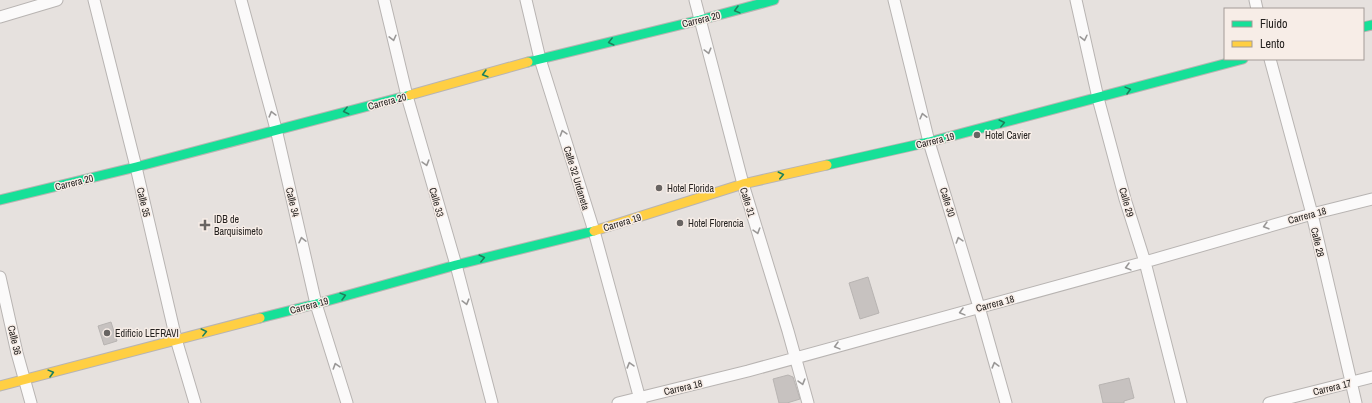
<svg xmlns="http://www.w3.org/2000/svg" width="1372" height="403" viewBox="0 0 1372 403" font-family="'Archivo Narrow',sans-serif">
  <rect width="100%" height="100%" fill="#e6e1de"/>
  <path fill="#c7c2c0" stroke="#b8b4b2" d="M868,277L879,313L860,319L849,283Z
    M111,322L117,341L104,345L98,326Z
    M788,375L793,377L800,399L787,403H779L773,379Z
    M1129,378L1134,398L1124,401V403H1103L1099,385Z"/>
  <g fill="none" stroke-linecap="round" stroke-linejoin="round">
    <g stroke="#b8b4b2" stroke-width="13">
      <path id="street" d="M94,0L136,167L176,339L195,403
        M241,0L276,129L316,304L347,403
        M384,0L407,96L456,265L492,403
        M526,0L540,59L594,231L641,403
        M695,0L743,184L788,331L808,403
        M894,0L929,142L979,307L1006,403
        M1076,0L1098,98L1125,199L1145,262L1181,403
        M1255,0L1257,9
        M0,17L57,0
        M1270,59L1312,214L1356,403
        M0,277L17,353L31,403
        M618,403L748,371L1145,262L1312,214L1372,199
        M1269,403L1372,377"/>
    </g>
    <g stroke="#b8b4b2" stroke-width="11">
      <path id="fast" d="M1363,27L1372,25
        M528,62L700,20L774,0
        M827,165L929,142L1243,59
        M0,200L136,167L410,95
        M260,318L316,304L456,265L594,231"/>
    </g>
    <g stroke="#b8b4b2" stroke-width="11">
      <path id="slow" d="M410,95L528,62
        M594,231L743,184L827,165
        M0,386L260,318"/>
    </g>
    <use href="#street" stroke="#fbfafa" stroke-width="11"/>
    <use href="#fast" stroke="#16e098" stroke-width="9"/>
    <use href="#slow" stroke="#ffcf43" stroke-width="9"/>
  </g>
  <defs><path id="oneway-chevron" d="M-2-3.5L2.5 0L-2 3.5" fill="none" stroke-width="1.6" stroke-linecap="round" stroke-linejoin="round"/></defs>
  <g stroke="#1d805c">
    <use href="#oneway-chevron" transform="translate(737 10) rotate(165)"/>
    <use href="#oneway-chevron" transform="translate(611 42) rotate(166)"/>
    <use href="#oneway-chevron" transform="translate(485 74) rotate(164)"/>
    <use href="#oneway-chevron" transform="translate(1128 90) rotate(-15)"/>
    <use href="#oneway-chevron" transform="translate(346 111) rotate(166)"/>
    <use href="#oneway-chevron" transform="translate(1002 123) rotate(-14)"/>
    <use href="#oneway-chevron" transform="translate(781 175) rotate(-13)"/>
    <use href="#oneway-chevron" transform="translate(482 258) rotate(-14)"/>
    <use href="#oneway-chevron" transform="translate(343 296) rotate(-15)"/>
    <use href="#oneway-chevron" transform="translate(204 332) rotate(-14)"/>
    <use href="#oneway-chevron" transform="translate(51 373) rotate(-15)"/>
  </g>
  <g stroke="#9a9897">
    <use href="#oneway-chevron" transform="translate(393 38) rotate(76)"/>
    <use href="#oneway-chevron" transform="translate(1084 38) rotate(77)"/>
    <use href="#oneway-chevron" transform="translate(708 51) rotate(75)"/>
    <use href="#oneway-chevron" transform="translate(272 114) rotate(-105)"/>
    <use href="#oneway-chevron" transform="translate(923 116) rotate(-104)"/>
    <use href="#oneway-chevron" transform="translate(563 133) rotate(-107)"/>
    <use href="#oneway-chevron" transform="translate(426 163) rotate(74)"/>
    <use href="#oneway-chevron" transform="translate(1266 226) rotate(164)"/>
    <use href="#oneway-chevron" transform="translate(757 231) rotate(73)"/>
    <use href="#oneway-chevron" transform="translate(302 240) rotate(-103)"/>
    <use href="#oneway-chevron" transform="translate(959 240) rotate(-107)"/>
    <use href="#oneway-chevron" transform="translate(1128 267) rotate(165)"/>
    <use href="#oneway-chevron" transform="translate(466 302) rotate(75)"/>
    <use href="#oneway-chevron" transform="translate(962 312) rotate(165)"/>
    <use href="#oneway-chevron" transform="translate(837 346) rotate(165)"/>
    <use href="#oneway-chevron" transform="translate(630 365) rotate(-106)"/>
    <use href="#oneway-chevron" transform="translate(995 365) rotate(-105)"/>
    <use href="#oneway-chevron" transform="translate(336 366) rotate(-107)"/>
    <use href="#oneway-chevron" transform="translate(802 382) rotate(74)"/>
  </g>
  <g fill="#686462" stroke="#f7ede7" stroke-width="1.5">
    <circle cx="977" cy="135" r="4"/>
    <circle cx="659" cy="188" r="4"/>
    <circle cx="680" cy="223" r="4"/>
    <path d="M203 219h4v4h4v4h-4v4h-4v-4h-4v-4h4z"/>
    <circle cx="107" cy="333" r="4"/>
  </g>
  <g text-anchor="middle" stroke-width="3" stroke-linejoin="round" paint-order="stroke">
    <g font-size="10" fill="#24211f" stroke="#f7ede7">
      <text transform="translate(701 19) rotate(-14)" y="4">Carrera 20</text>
      <text transform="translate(387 101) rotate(-15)" y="4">Carrera 20</text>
      <text transform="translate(935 140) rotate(-14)" y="4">Carrera 19</text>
      <text transform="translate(577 178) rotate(73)" y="4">Calle 32 Urdaneta</text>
      <text transform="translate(74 182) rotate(-14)" y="4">Carrera 20</text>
      <text transform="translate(144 202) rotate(77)" y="4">Calle 35</text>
      <text transform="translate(293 202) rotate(77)" y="4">Calle 34</text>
      <text transform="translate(437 202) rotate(74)" y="4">Calle 33</text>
      <text transform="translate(748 202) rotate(73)" y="4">Calle 31</text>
      <text transform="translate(948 202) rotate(73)" y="4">Calle 30</text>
      <text transform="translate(1127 202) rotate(74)" y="4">Calle 29</text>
      <text transform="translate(1307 215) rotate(-15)" y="4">Carrera 18</text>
      <text transform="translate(622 222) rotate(-17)" y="4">Carrera 19</text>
      <text transform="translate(1318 242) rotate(77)" y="4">Calle 28</text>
      <text transform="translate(995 303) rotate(-15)" y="4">Carrera 18</text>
      <text transform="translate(309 305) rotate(-15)" y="4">Carrera 19</text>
      <text transform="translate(15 340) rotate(77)" y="4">Calle 36</text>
      <text transform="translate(683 387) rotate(-13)" y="4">Carrera 18</text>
      <text transform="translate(1332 387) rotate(-14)" y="4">Carrera 17</text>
    </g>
    <g font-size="10" fill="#24211f" stroke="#f7ede7" text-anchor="start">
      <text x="985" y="139">Hotel Cavier</text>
      <text x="667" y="192">Hotel Florida</text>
      <text x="214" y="223">IDB de<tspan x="214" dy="12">Barquisimeto</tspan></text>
      <text x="688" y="227">Hotel Florencia</text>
      <text x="115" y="337">Edificio LEFRAVI</text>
    </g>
  </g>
  <rect x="1224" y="8" width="140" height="52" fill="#f7ede7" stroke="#a39b97"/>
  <rect x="1232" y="21" width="20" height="6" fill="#16e098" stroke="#a39b97"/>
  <text x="1260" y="28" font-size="12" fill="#24211f">Fluido</text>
  <rect x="1232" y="41" width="20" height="6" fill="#ffcf43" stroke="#a39b97"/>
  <text x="1260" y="48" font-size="12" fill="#24211f">Lento</text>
</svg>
